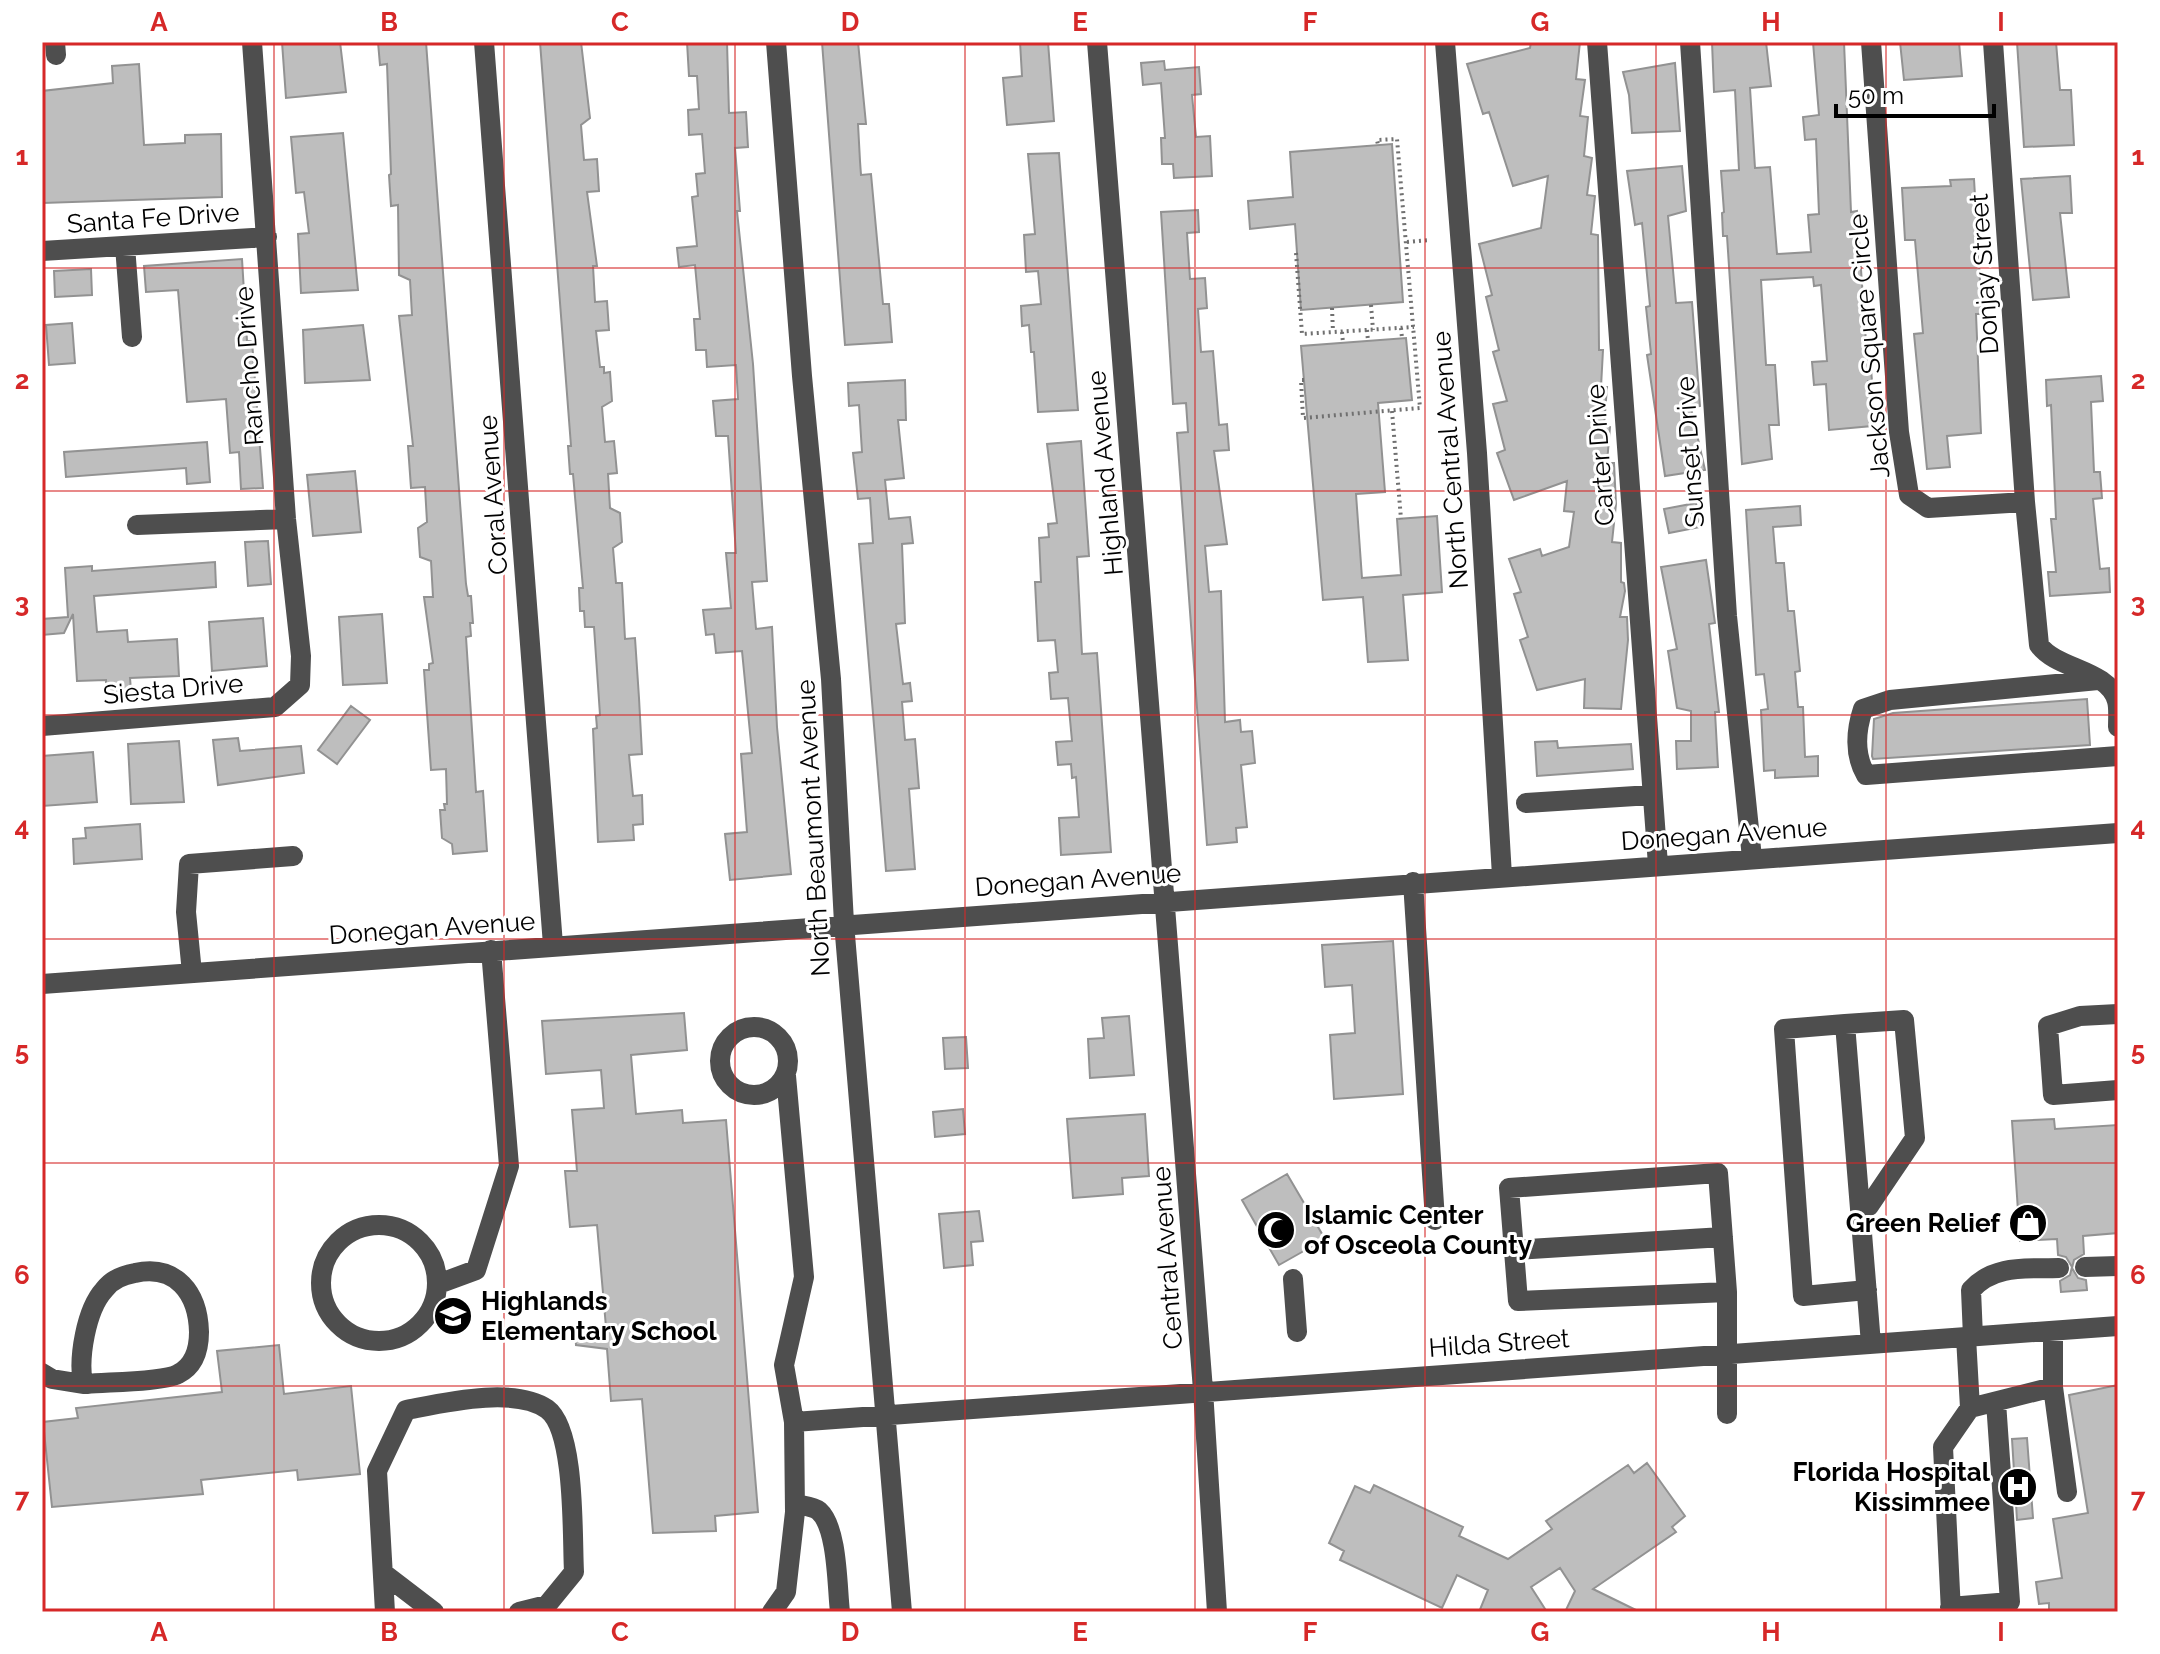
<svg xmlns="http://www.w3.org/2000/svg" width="2160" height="1654" viewBox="0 0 2160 1654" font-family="Raleway,sans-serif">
  <rect width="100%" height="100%" fill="#fff"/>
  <path fill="#bebebe" stroke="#929292" stroke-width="2" d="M282,42H340L346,92L286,98Z
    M378,42H426L466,584L468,596H471L473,623H470L471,636L466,637L476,792L483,791L487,851L453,854L452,844L442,838L440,810H445L444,804H447L446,769L431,770L424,670H429V664L433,663L424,597H433L431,561L420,557L418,528L427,522L425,487L411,488L408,446H413L399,316L412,315L410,280L399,275L398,205L391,206L389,175L391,174L387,64L380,65Z
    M540,42H581L590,118L581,125L584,160L597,159L599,191L587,192L597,266H593L595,302L607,301L609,330L596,331L600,367H604V373L610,372L612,401L602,407L605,442L614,441L617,473L608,474L610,508L620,513L622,542L613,548L616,583H622L625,639L635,638L639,698L642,754L629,755L633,796L642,795L643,824L633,825L634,840L598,842L593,729L597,728L596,716L600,715L594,627H585L584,611H580L579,588H583L573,474H570L568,446H571Z
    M687,42H727L729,113L746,112L748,147L735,148L740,211H737L753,364L767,581L752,582L756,629L772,627L777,727L791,874L730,880L725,834L747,832L741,754L752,753L742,651L716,653L714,634L706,635L703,610L731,608L726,553H736L728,436H716L713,401L738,399L736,365L707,367L706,350H696L694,319H700L695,265L679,267L677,248L697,246L692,197L698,196L696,174L705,173L702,134L689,135L688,110L699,109L697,76H689Z
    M822,42H858L866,124H858L860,161L861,175L871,174L883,304H889L892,342L845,345Z
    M1020,42H1048L1054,121L1007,125L1003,78L1022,76Z
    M1531,42H1580L1576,79L1585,80L1580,116L1588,117L1584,156L1592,158L1587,195L1595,196L1591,234L1598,235L1599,350H1603L1601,387H1607L1604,426L1610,427L1607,463H1614L1616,504L1612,542L1621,543V582L1624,583L1625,591L1620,617H1627L1628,640L1621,709L1584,708L1585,679L1537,690L1520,640L1528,637L1514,594L1521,592L1509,559L1540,549L1542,556L1569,547L1574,512L1564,511L1567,481L1514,500L1497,453L1505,450L1493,404L1507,401L1493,352L1499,350L1486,297L1492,295L1479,244L1541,228L1548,176L1513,186L1489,112L1483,114L1467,64L1530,48Z
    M1712,42H1766L1771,86L1750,88L1755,168L1770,167L1777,254L1811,252L1808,215L1819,214L1816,139L1805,140L1803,117L1819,115L1813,42H1844L1851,212L1857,211L1867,357H1870L1872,381H1868L1872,426L1829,430L1826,384L1814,385L1812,362L1827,361L1821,285L1814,286L1813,277L1761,280L1766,365H1775L1779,425H1769L1772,459L1742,464L1727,236H1723L1722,213L1724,212L1721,171L1739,170L1735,90L1714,92Z
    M1900,42H1959L1962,76L1904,80Z
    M2017,42H2056L2060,90H2071L2074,145L2024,147Z
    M1164,61L1165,70L1199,67L1201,94L1192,95L1196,137L1210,136L1212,176L1174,178L1173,164H1162L1161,138H1165L1161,83L1143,85L1141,63Z
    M1675,63L1680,131L1632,133L1629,95L1623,72Z
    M139,64L144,145L185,143V135L221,134L222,197L43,203L42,91L113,83L112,66Z
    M343,133L358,290L301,293L298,234L309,233L304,192L296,193L291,137Z
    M1392,144L1403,302L1301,310L1295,224L1250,229L1248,201L1293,197L1290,152Z
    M1059,153L1078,410L1038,412L1034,352H1031L1029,325L1022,326L1021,306L1041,304L1038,271L1026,272L1024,235L1035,234L1028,154Z
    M1682,166L1686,211L1668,216L1676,303L1692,302L1700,406L1691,408L1705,470L1665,476L1647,355L1651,354L1646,307L1650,306L1642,223L1635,225L1627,171Z
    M2070,176L2072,213H2060L2069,297L2033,300L2021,179Z
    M1974,179L1982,314H1976L1981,433L1947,436L1950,467L1927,469L1914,334L1923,333L1915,240H1905L1902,188L1951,186L1950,180Z
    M1198,210L1199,232L1187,233L1190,279L1205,278L1207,308L1198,309L1201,352L1213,351L1219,425L1227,424L1229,450L1214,451L1227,544L1205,546L1209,592L1221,591L1225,722L1240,720L1241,732L1252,731L1255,763L1241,765L1247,827L1236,828L1237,842L1207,845L1177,433L1188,432L1186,403L1173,404L1161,212Z
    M242,259L247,341H252L263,488L241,489L239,452L230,453L226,399L187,402L178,290L146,292L144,266Z
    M91,269L92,295L55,297L54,271Z
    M72,323L75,363L49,365L46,325Z
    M363,325L370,380L305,383L303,330Z
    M1406,338L1412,400L1378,403L1385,492L1356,494L1362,578L1401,575L1397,519L1437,516L1442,592L1403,595L1408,660L1368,662L1363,597L1323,600L1301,346Z
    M2101,376L2103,401L2091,402L2094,472H2100L2102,498L2093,499L2100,569L2109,568L2110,592L2050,596L2048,572H2056L2051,519H2056L2051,405L2047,406L2046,380Z
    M905,380L906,420H898L904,478L885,480L889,519L910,517L913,543L902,544L905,623L896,624L903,684L910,683L912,701L902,702L905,740L915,739L919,788L909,789L915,869L886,871L859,544L873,543L870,498L858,499L853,453L862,452L859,405L849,406L848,383Z
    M1081,441L1089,556L1077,557L1082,654L1097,653L1111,852L1061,855L1059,818L1079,817L1076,777L1072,778L1071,764L1058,765L1056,742L1072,741L1068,698L1051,699L1049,673L1058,672L1055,640L1038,641L1035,582H1041L1039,538L1049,537L1048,524L1057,523L1047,444Z
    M207,442L210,482L187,484L186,468L66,477L64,452Z
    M355,471L361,532L313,536L307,475Z
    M1696,503L1700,527L1669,533L1664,509Z
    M1800,506L1801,525L1773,527L1776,563H1784L1788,611H1794L1800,671L1795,672L1798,707H1803L1805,757L1818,756V776L1775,778V770L1764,771L1761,710L1768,709L1764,674L1756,675L1746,510Z
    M268,541L271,584L248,586L245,542Z
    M1706,560L1715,623L1709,624L1719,712H1715L1718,767L1677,769L1676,741H1691V711L1677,708L1668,651L1677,649L1661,567Z
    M215,562L216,587L94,596L97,632L127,630L128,642L177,639L179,676L130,678L131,690L106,692V680L77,681L73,614L64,633L42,635V619L68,617L65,568L92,566V571Z
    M382,614L387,683L343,685L339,617Z
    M263,618L267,666L212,671L209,622Z
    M2087,699L2090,745L1873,759L1872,756L1874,719L1893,713Z
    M351,706L370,720L337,764L318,750Z
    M238,738L240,751L301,746L304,773L218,785L213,740Z
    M179,741L184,802L131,804L128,744Z
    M1557,741L1558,748L1631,744L1633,769L1537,776L1535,742Z
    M93,752L97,802L42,806V756Z
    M140,824L142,859L74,864L73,839L86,838L85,828Z
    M1393,941L1403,1094L1334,1099L1330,1035L1355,1033L1352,985L1325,987L1322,945Z
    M684,1013L687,1050L631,1055L636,1114L682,1110L683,1123L726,1120L758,1512L715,1516L716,1531L653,1533L642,1399L611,1401L607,1349L576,1345L575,1329L606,1327L597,1225L570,1227L565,1171H577L572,1110L604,1108L601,1070L546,1074L542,1021Z
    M1129,1016L1134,1075L1090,1078L1088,1039L1104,1038L1102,1018Z
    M966,1037L968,1068L945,1069L943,1038Z
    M963,1109L965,1134L935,1137L933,1112Z
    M1145,1114L1149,1176L1122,1178L1123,1194L1073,1198L1067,1119Z
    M2054,1119L2055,1129L2118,1125V1233L2083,1236L2084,1254L2074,1260L2072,1268L2078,1278L2086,1280L2087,1290L2061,1292L2060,1281L2070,1275L2072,1267L2066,1257L2058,1255L2057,1239L2020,1241L2012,1121Z
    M1287,1174L1325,1239L1279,1265L1242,1200Z
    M979,1211L983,1241L971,1242L973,1265L944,1268L939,1214Z
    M279,1345L284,1394L351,1386L360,1474L298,1480L297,1470L201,1480L203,1494L52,1507L43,1422L78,1418L76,1408L222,1392L217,1351Z
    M2118,1385V1612H2049V1603L2039,1604L2036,1582L2062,1578L2053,1519L2088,1513L2069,1395Z
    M2027,1438L2033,1518L2017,1520L2012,1439Z
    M1647,1463L1685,1516L1672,1527L1676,1532L1593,1589L1640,1612H1565L1575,1591L1560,1568L1531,1587L1547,1612H1479L1488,1590L1457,1575L1442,1608L1340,1560L1344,1551L1329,1543L1355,1486L1370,1493L1374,1485L1463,1527L1459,1536L1508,1559L1552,1529L1546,1521L1628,1465L1634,1473Z"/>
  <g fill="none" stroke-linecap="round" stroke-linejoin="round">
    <path stroke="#707070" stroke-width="4" stroke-dasharray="2 4" stroke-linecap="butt" d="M1407,242L1430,240
      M1296,253L1302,334L1414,327
      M1371,305L1373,330
      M1332,308L1333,332
      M1401,328L1402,338
      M1367,330L1368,341
      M1342,332L1343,343
      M1304,380H1301L1303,418L1420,408L1397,139L1377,140L1378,145
      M1392,411L1401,519"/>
    <path stroke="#4e4e4e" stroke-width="20" d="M55,42L56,55
      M484,42L553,945
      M776,42L802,376L831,679L844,923L902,1612
      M1097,42L1203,1390L1217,1612
      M1445,42L1477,453L1502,876
      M1597,42L1658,865
      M1690,42L1727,616L1752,858
      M1871,42L1899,432L1909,495L1928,508L2025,502L2039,645C2057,670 2108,669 2117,701C2119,708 2118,719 2118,727
      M1993,42L2025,502
      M125,246L132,337
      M42,251L267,237
      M137,525L286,519
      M2098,680L1890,700L1863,709C1856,730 1854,755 1866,775L2118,756
      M42,726L275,707L300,685L301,656L286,519L252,42
      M1526,803L1651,795
      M1413,882L1435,1220
      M192,973L186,912L189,864L293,856
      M42,984L2118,833
      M2118,1014L2080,1016L2048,1026L2053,1095L2118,1090
      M1845,1024L1784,1029L1803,1296L1867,1290
      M720 1061a34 34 0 1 1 68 0a34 34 0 1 1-68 0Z
      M786,1076L804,1277L784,1365L794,1422
      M1860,1206H1869L1915,1138L1904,1020L1845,1024L1871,1344
      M321 1283a58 58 0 1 1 116 0a58 58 0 1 1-116 0Z
      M1514,1250L1723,1237
      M2085,1267L2118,1266
      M1293,1279L1297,1332
      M438,1284L476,1270L509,1166L491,950
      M1966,1337L1970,1408
      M1973,1337L1971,1290C1994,1264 2027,1269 2059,1268
      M42,1373L52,1379L83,1384H87C107,1382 163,1382 178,1374C194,1366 199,1349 199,1332C198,1293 176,1264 135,1273C123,1275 112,1279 104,1290C86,1310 78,1358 83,1384
      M2053,1387L2067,1492
      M1727,1414V1292L1518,1301L1509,1188L1718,1173L1727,1292
      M795,1504C803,1506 813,1506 819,1511C838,1528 837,1588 840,1612
      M383,1573L434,1612
      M1950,1607L2010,1602L1996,1402
      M385,1612L377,1471L406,1410C443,1403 514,1386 547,1409C576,1430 572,1537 574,1572L547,1605L519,1612
      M772,1612L786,1592L795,1512L794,1422L2118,1326
      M1951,1612L1943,1447L1970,1408L2053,1387V1331"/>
  </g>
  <path fill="none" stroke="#d62828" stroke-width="2" stroke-opacity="0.55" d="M274,42V1612M504,42V1612M735,42V1612M965,42V1612M1195,42V1612M1425,42V1612M1656,42V1612M1886,42V1612M42,268H2118M42,491H2118M42,715H2118M42,939H2118M42,1163H2118M42,1386H2118"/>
  <defs>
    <g id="shop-disc" transform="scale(2)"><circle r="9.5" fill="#000" stroke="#fff"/><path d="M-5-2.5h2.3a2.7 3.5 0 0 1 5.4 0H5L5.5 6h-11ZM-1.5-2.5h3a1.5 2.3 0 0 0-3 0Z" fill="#fff"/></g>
    <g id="mosque-disc" transform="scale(2)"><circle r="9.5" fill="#000" stroke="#fff"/><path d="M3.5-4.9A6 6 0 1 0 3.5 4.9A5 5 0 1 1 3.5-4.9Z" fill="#fff"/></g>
    <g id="school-disc" transform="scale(2)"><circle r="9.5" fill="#000" stroke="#fff"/><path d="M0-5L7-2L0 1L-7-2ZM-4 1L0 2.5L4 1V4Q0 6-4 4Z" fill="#fff"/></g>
    <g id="hospital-disc" transform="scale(2)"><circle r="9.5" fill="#000" stroke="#fff"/><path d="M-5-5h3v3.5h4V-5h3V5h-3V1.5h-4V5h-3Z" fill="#fff"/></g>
  </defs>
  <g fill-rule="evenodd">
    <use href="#shop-disc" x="2028" y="1223"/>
    <use href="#mosque-disc" x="1276" y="1230"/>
    <use href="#school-disc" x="453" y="1316"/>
    <use href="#hospital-disc" x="2018" y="1487"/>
  </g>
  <g text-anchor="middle" stroke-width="6" stroke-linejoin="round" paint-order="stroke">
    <g font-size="26" fill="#000" stroke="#fff">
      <text transform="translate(153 218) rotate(-4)" y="9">Santa Fe Drive</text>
      <text transform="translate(1984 274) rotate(-94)" y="9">Donjay Street</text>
      <text transform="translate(1869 346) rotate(-95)" y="9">Jackson Square Circle</text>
      <text transform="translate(249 366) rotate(-94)" y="9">Rancho Drive</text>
      <text transform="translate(1690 452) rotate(-94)" y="9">Sunset Drive</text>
      <text transform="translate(1600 455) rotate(-94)" y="9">Carter Drive</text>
      <text transform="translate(1450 460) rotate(-94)" y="9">North Central Avenue</text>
      <text transform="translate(1105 473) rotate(-95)" y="9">Highland Avenue</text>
      <text transform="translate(493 495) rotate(-94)" y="9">Coral Avenue</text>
      <text transform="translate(173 689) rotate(-5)" y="9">Siesta Drive</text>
      <text transform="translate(813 828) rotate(-93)" y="9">North Beaumont Avenue</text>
      <text transform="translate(1724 834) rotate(-4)" y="9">Donegan Avenue</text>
      <text transform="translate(1078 880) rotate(-4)" y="9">Donegan Avenue</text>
      <text transform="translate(432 928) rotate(-4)" y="9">Donegan Avenue</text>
      <text transform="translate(1167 1258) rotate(-94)" y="9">Central Avenue</text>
      <text transform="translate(1499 1343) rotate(-4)" y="9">Hilda Street</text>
    </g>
    <g font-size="26" font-weight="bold" fill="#000" stroke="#fff" text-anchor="start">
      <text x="1304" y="1224">Islamic Center<tspan x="1304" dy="30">of Osceola County</tspan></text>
      <text x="2000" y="1232" text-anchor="end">Green Relief</text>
      <text x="481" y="1310">Highlands<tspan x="481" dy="30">Elementary School</tspan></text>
      <text x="1990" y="1481" text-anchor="end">Florida Hospital<tspan x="1990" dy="30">Kissimmee</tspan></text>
    </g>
  </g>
  <rect width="2160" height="1654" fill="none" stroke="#ffffff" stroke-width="88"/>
  <path d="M1836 104v12h158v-12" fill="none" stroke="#000000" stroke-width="4"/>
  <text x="1848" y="104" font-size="24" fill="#000000" stroke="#ffffff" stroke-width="6" paint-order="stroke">50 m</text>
  <rect x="44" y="44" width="2072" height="1566" fill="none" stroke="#d62828" stroke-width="3"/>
  <g font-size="26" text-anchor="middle" font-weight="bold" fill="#d62828">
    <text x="159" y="31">A</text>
    <text x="389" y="31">B</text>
    <text x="620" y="31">C</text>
    <text x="850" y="31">D</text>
    <text x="1080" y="31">E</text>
    <text x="1310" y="31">F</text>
    <text x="1540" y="31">G</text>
    <text x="1771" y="31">H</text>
    <text x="2001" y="31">I</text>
    <text x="22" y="165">1</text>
    <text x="2138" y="165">1</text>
    <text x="22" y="389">2</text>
    <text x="2138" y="389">2</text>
    <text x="22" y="612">3</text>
    <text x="2138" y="612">3</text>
    <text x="22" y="836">4</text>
    <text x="2138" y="836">4</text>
    <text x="22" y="1060">5</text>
    <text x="2138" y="1060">5</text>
    <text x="22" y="1284">6</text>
    <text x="2138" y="1284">6</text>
    <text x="22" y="1507">7</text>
    <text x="2138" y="1507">7</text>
    <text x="159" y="1641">A</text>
    <text x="389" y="1641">B</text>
    <text x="620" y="1641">C</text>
    <text x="850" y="1641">D</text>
    <text x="1080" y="1641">E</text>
    <text x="1310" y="1641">F</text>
    <text x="1540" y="1641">G</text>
    <text x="1771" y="1641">H</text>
    <text x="2001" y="1641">I</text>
  </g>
</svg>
